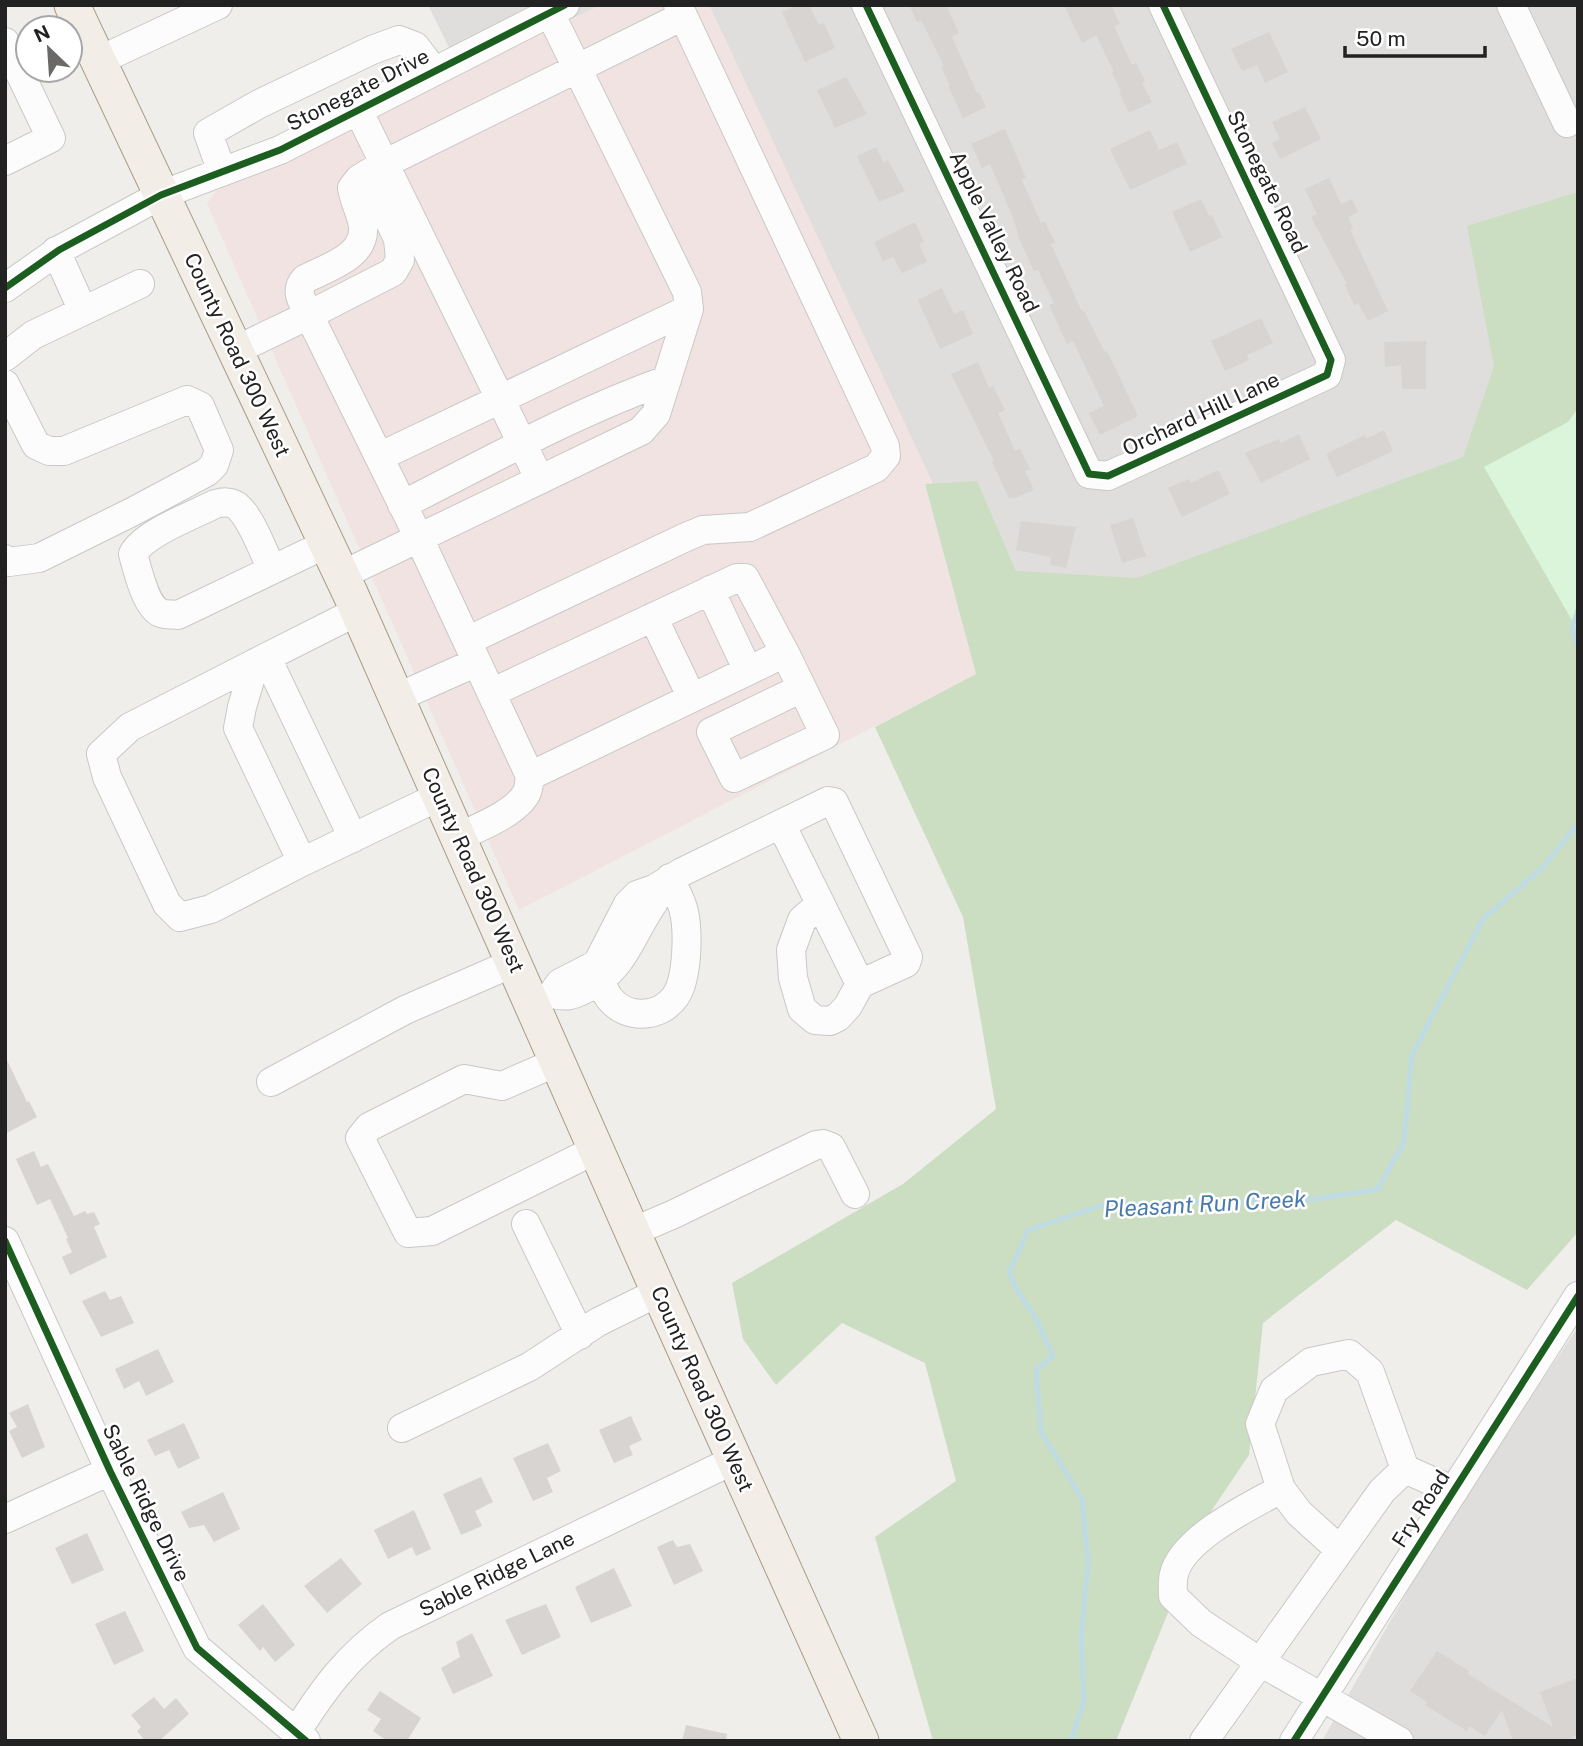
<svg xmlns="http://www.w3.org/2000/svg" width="1583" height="1746" viewBox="0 0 1583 1746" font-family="'Public Sans',sans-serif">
  <rect width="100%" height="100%" fill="#f0eeeb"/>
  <path fill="#dfdedc" d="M428,5H601L461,72Z
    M709,5H1578V298L1527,444L1027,685Z
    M1578,1327V1741H1322L1451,1515Z"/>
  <path fill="#f1e3e1" d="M601,5H709L933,484L925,485L976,674L519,910L207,204L218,188Z"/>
  <path fill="#cbdec1" d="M1578,192V1232L1527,1290L1396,1220L1263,1323L1249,1455L1206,1519L1116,1741H933L875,1537L956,1481L925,1363L842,1323L776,1385L743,1339L732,1283L903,1184L996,1109L963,917L875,727L976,674L925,484L977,481L1016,571L1137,578L1463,457L1494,366L1467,226Z"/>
  <path fill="#daf5da" d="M1578,408V631L1484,467L1568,422Z"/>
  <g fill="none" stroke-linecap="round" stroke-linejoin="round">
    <path stroke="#bfdbe3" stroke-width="5" d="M1578,610L1572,628L1578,648
      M1071,1741L1084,1700L1081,1639L1088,1563L1082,1499L1041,1432L1036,1370L1053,1356L1033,1313L1019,1294L1009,1273L1028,1230L1103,1205L1316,1199L1378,1189L1404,1142L1412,1055L1483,919L1543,867L1578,824"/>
  </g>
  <path fill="#d7d4d2" d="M798,5H809L819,25L824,23L835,48L805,62L782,12Z
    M909,5H953L947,8L959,33L952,37L977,93L979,92L986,107L963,118L948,85H950L941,67L944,66L921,20L917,22Z
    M1064,5H1111L1120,24L1114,26L1132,65L1136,63L1145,81L1142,83L1152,102L1129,113L1119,92L1121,91L1112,73L1114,72L1096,35L1082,43Z
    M1269,32L1288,72L1265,83L1257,65L1242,71L1231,49Z
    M846,77L867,114L835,128L817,90Z
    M1305,107L1321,139L1280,159L1272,143L1280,139L1272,122Z
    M1005,129L1026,178L1022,180L1041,223L1045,222L1055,242L1051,244L1082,312L1084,311L1105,352L1107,351L1138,416L1100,435L1089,413L1104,406L1073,341L1067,344L1049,305L1054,303L1038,270L1034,271L1017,234L1018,233L1012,215L990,164L982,168L971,144Z
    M1150,130L1159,150L1177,142L1187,164L1130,190L1110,149Z
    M876,147L884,163L888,160L905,191L879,202L857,156Z
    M1329,178L1341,204L1352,199L1358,212L1348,217L1353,228L1350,230L1388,311L1368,321L1358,303L1354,305L1345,285L1347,284L1311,217L1317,214L1305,189Z
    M1201,199L1209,216L1212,215L1222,237L1190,252L1172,212Z
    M915,222L924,242L919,244L927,262L902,273L893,257L883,261L874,242Z
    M942,288L954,314L963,310L973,334L940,349L918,300Z
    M1261,318L1273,343L1247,355L1249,360L1225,371L1211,341Z
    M1426,341V389H1402L1401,365L1385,367L1384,342Z
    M978,362L989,388L993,386L1005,410L998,413L1015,451L1020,449L1030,469L1025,471L1034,490L1015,498H1009L992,462L994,461L951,374Z
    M1384,430L1393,451L1337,477L1326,454L1365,435L1366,439Z
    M1299,434L1310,459L1261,483L1245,453L1279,439L1281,443Z
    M1218,470L1230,494L1182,517L1168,488L1189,479L1191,483Z
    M1133,518L1146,556L1122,563L1110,525Z
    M1021,521L1076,527L1066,568L1050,565L1051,557L1016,550Z
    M5,1056L27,1102L29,1101L37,1117L5,1134Z
    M34,1151L41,1167L48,1164L74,1216L85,1211L87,1214L94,1212L100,1224L94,1227L107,1257L70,1275L62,1257L72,1252L66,1239L68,1238L50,1199L37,1205L16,1159Z
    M105,1291L110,1300L121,1296L134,1323L101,1337L82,1301Z
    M158,1349L174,1382L146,1396L139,1381L124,1389L115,1369Z
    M28,1404L45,1447L22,1458L9,1431L17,1427L9,1413Z
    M631,1416L642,1440L629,1446L633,1455L614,1463L599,1430Z
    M184,1423L200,1458L178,1469L169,1450L155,1456L147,1440Z
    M548,1443L561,1471L547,1478L553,1492L533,1501L513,1458Z
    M481,1477L493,1502L475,1511L482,1526L461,1535L443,1494Z
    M223,1492L240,1529L214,1542L204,1525L189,1528L181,1512Z
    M414,1510L431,1549L416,1556L412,1547L388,1559L374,1530Z
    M87,1533L104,1570L72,1584L55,1548Z
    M673,1540L677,1547L690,1544L703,1571L674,1585L657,1547Z
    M341,1558L362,1584L327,1613L304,1586Z
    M614,1568L632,1606L591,1623L575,1587Z
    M263,1604L295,1645L275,1662L263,1647L260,1651L238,1625Z
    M546,1604L561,1637L522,1655L505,1620Z
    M125,1611L144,1651L114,1665L95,1624Z
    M472,1633L493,1676L453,1694L441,1668L460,1657L456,1642Z
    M1437,1651L1469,1671L1468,1674L1553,1727L1540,1692L1578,1678V1735L1571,1737L1576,1741H1513L1502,1710L1485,1736L1469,1726L1467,1731L1425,1705L1427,1702L1410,1691Z
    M380,1691L421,1718L407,1741H387L373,1731L381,1719L367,1710Z
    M154,1697L164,1709L176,1698L189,1714L159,1741H145L137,1731L141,1727L131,1715Z
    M686,1725L727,1734L726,1741H682Z"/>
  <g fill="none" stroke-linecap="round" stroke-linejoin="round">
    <g stroke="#c9c8c7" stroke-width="30">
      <path id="minor" d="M866,5L1089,474L1108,476L1327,375L1331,360L1163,5
        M1511,5L1567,123
        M5,42L51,138L5,161
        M98,61L218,5
        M358,110L540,480
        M222,172L208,133L259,104L372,50L399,40L415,46L434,71
        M367,174L398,239L400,260L393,272L309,315L419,538L530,776C529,780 529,788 527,792C517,813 478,828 458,837
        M56,251L83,311
        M5,288L59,250L161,195L280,150L565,5
        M234,351L309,315C302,301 294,291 305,279C328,267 366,257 363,226C361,213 354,201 352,188L359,179L384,164L683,16
        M5,357L33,335L140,284
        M5,384L36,445L49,451H64L187,400L200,406L219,450L214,465L207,472L132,512L39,558L9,562L5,559
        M379,457L689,309
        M402,505C489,461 576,412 667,380
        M272,570C264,553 251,517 237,506C230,501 223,502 215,504C194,515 144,533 133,554C137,568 146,608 161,613C166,615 173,614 178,615L326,544
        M342,575L641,431L656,414L689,309L687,292L550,13
        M710,590L748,671
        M358,611L255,663L242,707L238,728L302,862L440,796
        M653,617L692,698
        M467,641L686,537L703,530L750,527L876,468L886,456L885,446L678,5
        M785,653L825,735L734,778L711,732L802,688
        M267,658L353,838
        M255,663L130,727L101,754L107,777L167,904L180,917L211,909L302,862
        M491,693L737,578H745L785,653L530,776
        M396,698L477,662
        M654,889L682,872L828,801L834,802L908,957L906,963L860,984L781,824
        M654,889V902C629,938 625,970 583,990C571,996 565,997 552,994L560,983L597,964L628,904L637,895Z
        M820,904L802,920L791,950L793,978L802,1009L815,1020L830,1021L838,1017L848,1006L860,984
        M597,964C600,976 602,989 610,999C626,1019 659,1019 675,997C688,979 689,929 683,908C680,898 674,888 670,878
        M557,1062L502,1086L464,1079L369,1127L360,1138L408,1233L432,1231L595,1150
        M271,1082L405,1010L513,963
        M526,1224L580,1335
        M632,1232L674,1214L816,1145L823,1144L831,1147L855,1194
        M5,1241L110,1471L197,1648L306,1741
        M402,1428L529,1367L598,1322L659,1292
        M1281,1489C1250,1506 1183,1538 1174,1574C1172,1581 1173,1589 1173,1596L1201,1623L1260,1662L1399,1741
        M5,1519L110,1471
        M1340,1550L1299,1513L1281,1489L1260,1424L1274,1390L1311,1362L1349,1354L1370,1372L1405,1469
        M295,1734C323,1690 347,1656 390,1626L734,1460
        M1204,1741L1382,1491L1405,1469L1454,1491
        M1294,1741L1578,1296"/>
    </g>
    <g stroke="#a79c86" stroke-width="37">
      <path id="major" d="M72,5L350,593L659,1292L861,1741"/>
    </g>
    <use href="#minor" stroke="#fdfcfc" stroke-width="28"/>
    <use href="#major" stroke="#f3ede7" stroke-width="35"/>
    <g stroke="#fff" stroke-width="11">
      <path id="cycleway" d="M866,5L1089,474L1108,476L1327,375L1331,360L1163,5
        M5,288L59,250L161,195L280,150L565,5
        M5,1241L110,1471L197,1648L306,1741
        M1294,1741L1578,1296"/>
    </g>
    <use href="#cycleway" stroke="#1b5e20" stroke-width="7"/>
  </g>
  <g text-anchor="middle" stroke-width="5" stroke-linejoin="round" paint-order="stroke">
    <g font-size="21" fill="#222" stroke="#fff">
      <text transform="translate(358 90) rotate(-27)" y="7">Stonegate Drive</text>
      <text transform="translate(1267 182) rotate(64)" y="7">Stonegate Road</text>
      <text transform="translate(994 232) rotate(64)" y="7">Apple Valley Road</text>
      <text transform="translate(237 355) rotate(65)" y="7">County Road 300 West</text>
      <text transform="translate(1201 414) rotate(-25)" y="7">Orchard Hill Lane</text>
      <text transform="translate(473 870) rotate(66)" y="7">County Road 300 West</text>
      <text transform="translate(702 1389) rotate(66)" y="7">County Road 300 West</text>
      <text transform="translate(146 1503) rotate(64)" y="7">Sable Ridge Drive</text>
      <text transform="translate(1421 1509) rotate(-57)" y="7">Fry Road</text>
      <text transform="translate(497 1574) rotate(-26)" y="7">Sable Ridge Lane</text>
    </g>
    <g font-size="23" font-style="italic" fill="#4a7aab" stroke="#fff">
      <text transform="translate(1205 1204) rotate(-3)" y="8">Pleasant Run Creek</text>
    </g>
  </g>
  <rect width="1583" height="1746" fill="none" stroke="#222222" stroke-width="14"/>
  <g transform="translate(49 49) rotate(335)"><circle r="33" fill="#ffffff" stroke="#a7a7a7" stroke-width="2"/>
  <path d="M0-5L12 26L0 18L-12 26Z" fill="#6a6968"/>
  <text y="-10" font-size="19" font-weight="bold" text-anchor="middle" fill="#222222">N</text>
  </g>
  <path d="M1345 46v10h140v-10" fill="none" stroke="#222222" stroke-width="3.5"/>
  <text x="1356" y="46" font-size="21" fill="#222222" stroke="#ffffff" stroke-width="5" paint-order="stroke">50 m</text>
</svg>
